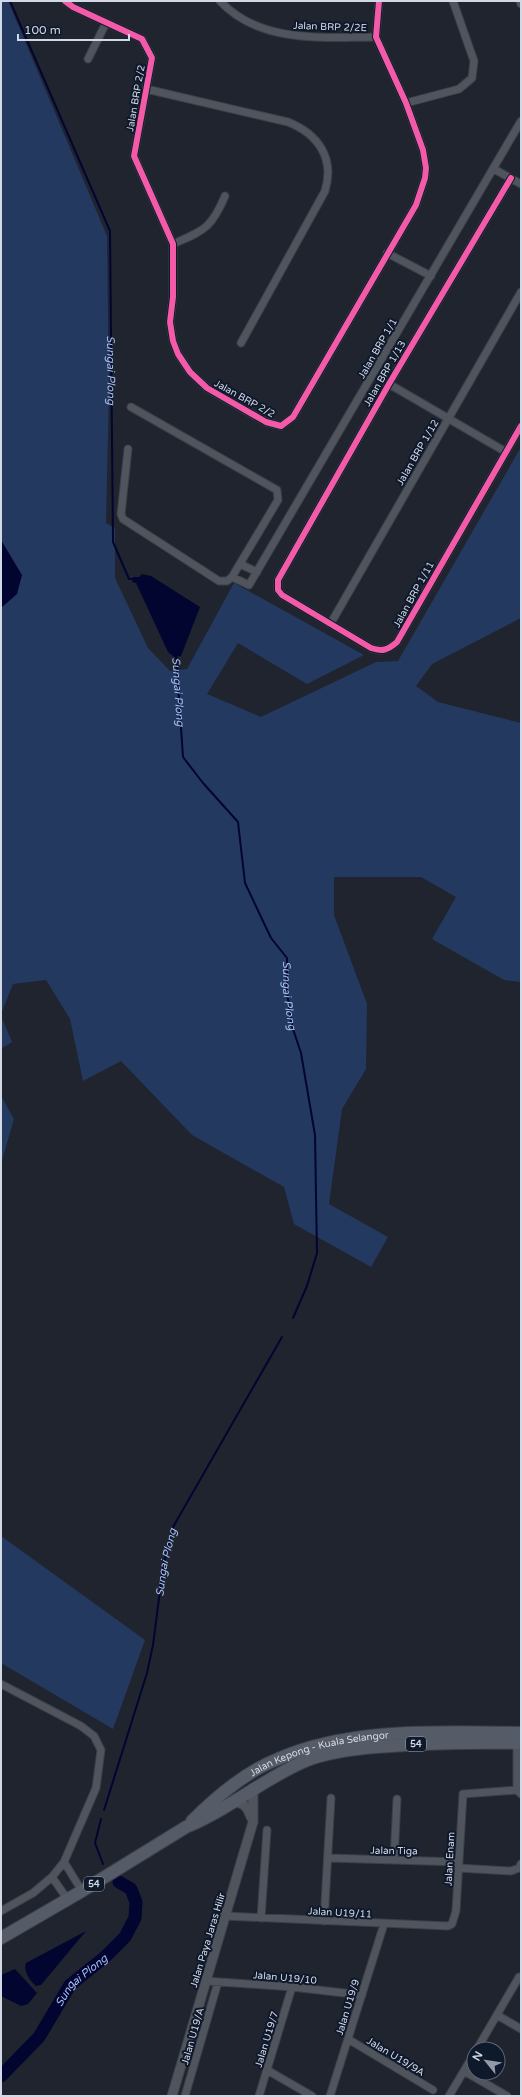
<svg xmlns="http://www.w3.org/2000/svg" width="522" height="2097" viewBox="0 0 522 2097" font-family="'Varela Round',sans-serif">
  <rect width="100%" height="100%" fill="#1f242f"/>
  <path fill="#243960" d="M1,1H8L107,236L109,390L106,523L115,528V578L148,648L170,671L187,669L234,583L364,655L307,684L238,643L207,694L261,717L376,662L398,661L521,447V618L432,664L416,686L438,702L521,723V982L504,980L432,939L456,897L421,877H334V915L367,1004L366,1069L342,1109L329,1204L388,1237L371,1267L294,1224L284,1187L192,1135L121,1061L83,1081L70,1019L46,980L13,984L1,1014Z
    M1,1016L12,1042L1,1049Z
    M1,1096L14,1119L1,1164Z
    M1,1536L145,1640L113,1729L1,1663Z"/>
  <path fill="#030531" d="M1,540L22,575L17,594L1,608Z
    M142,574L151,576L200,607L181,656L174,657L168,652L136,583L132,582L133,577H139Z
    M86,1931L41,1985L36,1986C30,1981 23,1971 26,1963Z
    M15,1969L37,1993L28,2004L21,2006L1,1996V1975Z"/>
  <g fill="none" stroke-linecap="round" stroke-linejoin="round">
    <g stroke="#030531" stroke-width="2">
      <path id="s1" d="M10,1L110,231L113,542L129,579H135"/>
      <path id="s2" d="M176,655L183,757L203,783L238,822L245,883L271,938L287,958V992L292,1026L301,1053L315,1135L317,1253L307,1286L293,1318"/>
      <path id="s3" d="M104,1810L147,1673L153,1645L163,1567L173,1527L282,1337"/>
      <path d="M101,1819L95,1843L103,1864"/>
    </g>
    <path stroke="#030531" stroke-width="13" id="s4" d="M1,2076L39,2037L70,1985L105,1957L125,1937L135,1918L136,1902L131,1889L119,1882"/>
    <g stroke="#3b3f48" stroke-width="9">
      <path id="minor" d="M65,1L73,7L142,39L152,58L134,156L173,244V297L170,322L173,341L178,354L190,372L207,388L266,422L281,426L293,417L416,205L425,178L426,168L423,150L406,103L376,37L379,1
        M220,1C260,44 323,37 376,37
        M520,1L521,4
        M88,59L106,23
        M146,89L288,122C318,134 335,158 325,191L241,343
        M406,103L459,89L472,78L474,61L453,1
        M494,169L521,184
        M511,178L389,384L278,580V590L282,595L371,648C382,652 388,650 397,642L521,426
        M173,244C204,230 211,229 225,196
        M387,253L431,276
        M389,384L506,452
        M128,449L121,514L123,519L219,581H227L232,577L278,500L277,490L131,407
        M240,564L257,572
        M232,577L249,585L521,121
        M331,623L521,292
        M1,1684L81,1726L94,1736L101,1750L96,1788L64,1862L52,1877L33,1893L1,1911
        M517,1743V1790L521,1794
        M328,1858L459,1862
        M394,1860L397,1799
        M64,1862L82,1891
        M458,1868L511,1871L519,1868L521,1864
        M52,1877L68,1900
        M225,1916L448,1926L452,1924L456,1911L463,1794L517,1790
        M261,1918L267,1830
        M324,1921L331,1798
        M206,1981L292,1987L362,1995
        M497,2015L521,2029
        M348,2039L433,2090
        M477,2049L519,1977
        M267,2070L312,2096
        M464,2071L507,2096
        M185,2096L218,1982
        M259,2096L292,1987
        M330,2096L384,1924
        M449,2096L474,2054"/>
    </g>
    <g stroke="#3b3f48" stroke-width="11">
      <path id="tertiary" d="M231,1803C243,1801 247,1806 251,1817
        M172,2096L253,1822V1788"/>
    </g>
    <g stroke="#3b3f48" stroke-width="14">
      <g id="trunk">
        <path id="s5" d="M192,1821C215,1798 247,1771 278,1759C350,1727 443,1732 521,1733"/>
        <path d="M1,1938L82,1891L186,1827C228,1810 263,1779 305,1761C326,1752 353,1749 376,1747C425,1743 472,1742 521,1743"/>
      </g>
    </g>
    <use href="#minor" stroke="#4f545d" stroke-width="7"/>
    <use href="#tertiary" stroke="#4f545d" stroke-width="9"/>
    <use href="#trunk" stroke="#565c67" stroke-width="12"/>
    <g stroke="#0f192c" stroke-width="8">
      <path id="cycleway" d="M65,1L73,7L142,39L152,58L134,156L173,244V297L170,322L173,341L178,354L190,372L207,388L266,422L281,426L293,417L416,205L425,178L426,168L423,150L406,103L376,37L379,1
        M511,178L389,384L278,580V590L282,595L371,648C382,652 388,650 397,642L521,426"/>
    </g>
    <use href="#cycleway" stroke="#f35aa7" stroke-width="6"/>
  </g>
  <g text-anchor="middle" stroke-width="4" stroke-linejoin="round" paint-order="stroke">
    <g fill="#0f192c" stroke="#989fae" stroke-width="1">
      <rect x="406" y="1737" width="20" height="14" rx="3"/>
      <rect x="84" y="1877" width="20" height="14" rx="3"/>
    </g>
    <g font-size="9" font-weight="bold" fill="#d2d9e6">
      <text x="416" y="1747">54</text>
      <text x="94" y="1887">54</text>
    </g>
    <g font-size="10" fill="#d2d9e6" stroke="#0f192c">
      <text transform="translate(330 26) rotate(2)" y="4">Jalan BRP 2/2E</text>
      <text transform="translate(135 98) rotate(-80)" y="4">Jalan BRP 2/2</text>
      <text transform="translate(377 348) rotate(-60)" y="4">Jalan BRP 1/1</text>
      <text transform="translate(384 373) rotate(-60)" y="4">Jalan BRP 1/13</text>
      <text transform="translate(245 398) rotate(29)" y="4">Jalan BRP 2/2</text>
      <text transform="translate(417 452) rotate(-60)" y="4">Jalan BRP 1/12</text>
      <text transform="translate(413 594) rotate(-61)" y="4">Jalan BRP 1/11</text>
      <text dy="4" stroke="none"><textPath href="#s5" startOffset="148">Jalan Kepong - Kuala Selangor</textPath></text>
      <text transform="translate(394 1850) rotate(1)" y="4">Jalan Tiga</text>
      <text transform="translate(449 1859) rotate(-87)" y="4">Jalan Enam</text>
      <text transform="translate(340 1912) rotate(3)" y="4">Jalan U19/11</text>
      <text transform="translate(207 1940) rotate(-73)" y="4">Jalan Paya Jaras Hilir</text>
      <text transform="translate(285 1977) rotate(5)" y="4">Jalan U19/10</text>
      <text transform="translate(347 2007) rotate(-73)" y="4">Jalan U19/9</text>
      <text transform="translate(192 2036) rotate(-74)" y="4">Jalan U19/A</text>
      <text transform="translate(266 2039) rotate(-73)" y="4">Jalan U19/7</text>
      <text transform="translate(396 2056) rotate(31)" y="4">Jalan U19/9A</text>
    </g>
    <g font-size="11" font-style="italic" fill="#a5c0f1" stroke="#0f192c">
      <text dy="4" stroke="none"><textPath href="#s1" startOffset="390">Sungai Plong</textPath></text>
      <text dy="4" stroke="none"><textPath href="#s2" startOffset="37">Sungai Plong</textPath></text>
      <text dy="4" stroke="none"><textPath href="#s2" startOffset="373">Sungai Plong</textPath></text>
      <text dy="4" stroke="none"><textPath href="#s3" startOffset="256">Sungai Plong</textPath></text>
      <text dy="4" stroke="none"><textPath href="#s4" startOffset="126">Sungai Plong</textPath></text>
    </g>
  </g>
  <rect width="522" height="2097" fill="none" stroke="#d2d9e6" stroke-width="4"/>
  <g transform="translate(486 2061) rotate(300)"><circle r="19" fill="#0f192c" stroke="#5d6676"/>
  <path d="M0-3L7 15L0 10L-7 15Z" fill="#939aa6"/>
  <text y="-6" font-size="11" font-weight="bold" text-anchor="middle" fill="#d2d9e6">N</text>
  </g>
  <path d="M18 34v6h111v-6" fill="none" stroke="#d2d9e6" stroke-width="2"/>
  <text x="24" y="34" font-size="12" fill="#d2d9e6" stroke="#0f192c" stroke-width="3" paint-order="stroke">100 m</text>
</svg>
